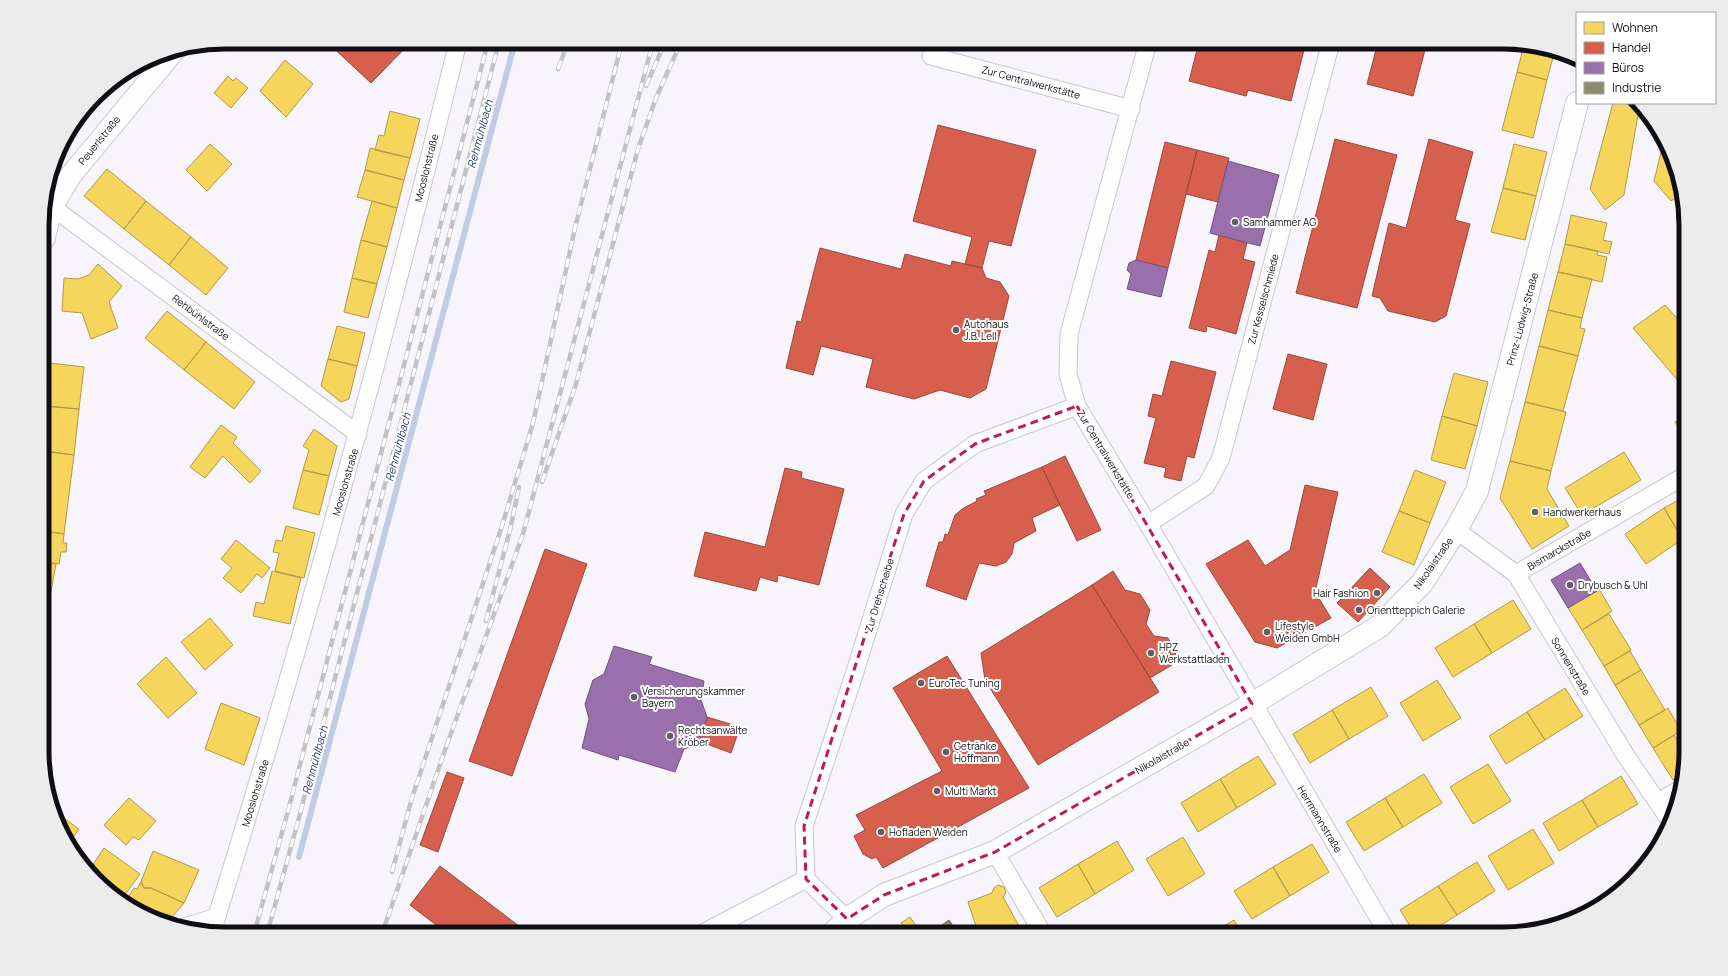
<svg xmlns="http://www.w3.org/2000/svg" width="1728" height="976" viewBox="0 0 1728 976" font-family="Manrope,sans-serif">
  <rect width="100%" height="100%" fill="#f7f5fb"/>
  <path fill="#f6d55c" stroke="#b19946" d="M1524,45L1555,50L1547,80L1517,72Z
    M285,60L313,84L286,117L260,91Z
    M1517,72L1547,80L1533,138L1502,130Z
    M228,76L233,81L236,78L248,88L231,108L214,93Z
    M1613,103H1633L1638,115L1624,195L1605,210L1590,189Z
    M390,111L420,119L410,158L375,150L379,135L384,136Z
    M1664,140L1676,166L1682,194L1671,201L1654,181Z
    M210,144L232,164L207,191L186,170Z
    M1514,144L1547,152L1536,196L1503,188Z
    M370,148L410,158L404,180L365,170Z
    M107,169L146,201L124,229L84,196Z
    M365,170L404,180L397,208L357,197Z
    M1503,188L1536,196L1525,240L1491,232Z
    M146,201L191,237L169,265L124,229Z
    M372,201L397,208L387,247L361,240Z
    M1571,215L1607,223L1603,240L1612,242L1609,254L1565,244Z
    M191,237L228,268L206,295L169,265Z
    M361,240L387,247L377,284L352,278Z
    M1565,244L1598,251L1597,255L1607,257L1602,282L1558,272Z
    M98,264L122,286L109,302L118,328L91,339L82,313L62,311L64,278L78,279L89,275Z
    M1558,272L1592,279L1582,318L1548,310Z
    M352,278L377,284L368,318L344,312Z
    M1665,305L1686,328V390L1633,328Z
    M1548,310L1582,318L1580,328L1585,329L1578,356L1539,346Z
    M167,311L206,342L184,370L145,338Z
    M337,326L365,333L357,366L328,359Z
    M206,342L255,382L234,409L184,370Z
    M1539,346L1578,356L1563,411L1525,402Z
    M328,359L357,366L349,399L341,402L321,386Z
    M49,363L84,367L79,409L44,406Z
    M1454,373L1488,382L1477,426L1442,416Z
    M1525,402L1566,412L1551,471L1510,461Z
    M44,406L79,409L74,455L44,451Z
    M1686,414V438L1675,422Z
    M1442,416L1477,426L1465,469L1431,460Z
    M221,425L237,437L233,443L261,471L250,483L223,456L205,478L190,467Z
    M314,429L337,446L329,476L303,470L309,450L303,446Z
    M44,451L74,455L64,534L44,531Z
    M1624,452L1641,480L1582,515L1565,488Z
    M1510,461L1551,471L1547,489L1569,526L1532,549L1500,498Z
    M303,470L329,476L319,515L293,508Z
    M1415,470L1446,482L1430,523L1399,511Z
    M1686,496V532L1680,535L1664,508Z
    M1664,508L1680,535L1684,538L1646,564L1625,534Z
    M1399,511L1430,523L1414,565L1382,552Z
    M286,526L315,533L304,578L275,571L279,553L273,552L276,540L282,541Z
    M44,531L64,534L63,543H67L66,552H61L59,564L44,562Z
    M236,540L270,568L262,578L257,574L241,593L223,578L232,568L221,559Z
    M44,562L56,564L46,618H44Z
    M272,571L301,578L290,624L253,616L256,602L264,604Z
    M1599,589L1612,611L1582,630L1568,608Z
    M1513,600L1531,629L1492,653L1474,624Z
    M1609,614L1631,650L1604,666L1582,630Z
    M210,618L233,645L205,670L181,642Z
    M1474,624L1492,653L1453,677L1435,648Z
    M1630,651L1641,670L1615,685L1604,666Z
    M166,657L197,693L168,718L137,684Z
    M1641,670L1665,710L1639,725L1615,685Z
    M1437,680L1461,718L1423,741L1400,703Z
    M1371,687L1388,716L1349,739L1332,710Z
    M1565,688L1583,716L1545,740L1527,712Z
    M221,703L260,718L244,765L205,749Z
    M1668,708L1681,731L1653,748L1639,725Z
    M1332,710L1349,739L1310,763L1293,734Z
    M1527,712L1545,740L1506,764L1489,736Z
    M1674,735L1684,751L1686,749V763L1682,775L1673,780L1653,748Z
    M1258,756L1276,784L1237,808L1220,779Z
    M1488,764L1511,801L1473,824L1450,787Z
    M1424,774L1442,803L1403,827L1385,798Z
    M1621,776L1638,804L1598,827L1582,800Z
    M1220,779L1237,808L1198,832L1181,803Z
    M129,798L156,821L139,840L133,837L126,845L104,825Z
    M1385,798L1403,827L1364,851L1346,822Z
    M1582,800L1598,827L1559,851L1543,823Z
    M59,815L79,829L69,843Z
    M1533,829L1554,863L1508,890L1488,856Z
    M1183,837L1205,874L1168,896L1146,859Z
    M1117,841L1134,870L1095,894L1078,864Z
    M1312,844L1329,872L1290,896L1273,867Z
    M104,848L140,874L122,899L90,869Z
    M153,851L199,870L184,903L151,888H144L141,882Z
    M1477,862L1495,891L1457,915L1438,886Z
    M1078,864L1095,894L1057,917L1039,888Z
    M1273,867L1290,896L1252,919L1234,891Z
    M141,882L144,888H151L184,903L167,923L134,910L130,907L132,904L126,900L134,888L137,889Z
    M998,885L1004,887L1006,893L1003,897L1020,928L1010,934H987L985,929L978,932L968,902L992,893L994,888Z
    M1438,886L1457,915L1427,934H1415L1400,910Z
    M910,917L916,926L908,932L901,923Z
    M1234,920L1242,934H1210Z
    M1020,928L1024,934H1010Z"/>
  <path fill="#d6604d" stroke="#9b473c" d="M327,42H411L371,83Z
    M1199,42H1306L1291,101L1248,90L1246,96L1189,81Z
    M1378,42H1427L1413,96L1367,84Z
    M938,125L1036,150L1011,246L989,241L982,268L965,264L972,237L913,221Z
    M1335,139L1397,155L1357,308L1296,293Z
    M1429,139L1473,152L1455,220L1470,224L1446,316L1435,322L1388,311L1380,298L1372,296L1389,223L1406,228Z
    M1165,142L1197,150L1168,268L1136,260Z
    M1197,150L1229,158L1218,202L1186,194Z
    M1219,235L1247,243L1243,259L1255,262L1236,334L1207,326L1206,332L1189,328L1209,250L1215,252Z
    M820,248L901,269L905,254L951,266L952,261L982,268L986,278L1000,282L1009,296L986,389L970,398L940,390L914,399L866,387L873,359L821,346L813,375L786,368L797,321L801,322Z
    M1288,354L1327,364L1313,420L1273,409Z
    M1171,361L1216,372L1194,458L1187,456L1181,481L1164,477L1166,468L1144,463L1156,418L1148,416L1153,394L1162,396Z
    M1065,456L1101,530L1077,541L1042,467Z
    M1042,467L1060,505L1032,518L1036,531L1014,543L1012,554L1006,562L996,566L979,563L966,600L926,586L939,542H943L945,534L948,535L955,515L962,509L977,501L976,499L986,495L984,491Z
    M785,468L802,472L801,478L844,489L819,585L778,575L777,582L760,577L756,591L694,576L705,532L765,547Z
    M1305,485L1338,492L1315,592L1331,618L1277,648L1255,642L1206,564L1248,540L1265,566L1290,550Z
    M545,549L587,564L512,776L469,761Z
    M1370,568L1390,587L1358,622L1337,603Z
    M1113,571L1125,590L1140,594L1150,610L1146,624L1154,636L1168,638L1176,652L1172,665L1150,678L1092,585Z
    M1092,585L1159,692L1038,765L985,680L981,653Z
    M947,656L1029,788L883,868L876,857L872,859L863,854L854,836L865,830L856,815L942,771L893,688Z
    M707,717L740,727L731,753L699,741L704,729Z
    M447,772L464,778L438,852L420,845Z
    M440,866L519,926L513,934H448L410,905Z"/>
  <path fill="#9970ab" stroke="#70537e" d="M1228,161L1279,175L1260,246L1210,233Z
    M1136,260L1168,268L1161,297L1127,289L1131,274L1127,270L1129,263Z
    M1580,563L1597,591L1568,608L1551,580Z
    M614,646L652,657L649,664L704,681L701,700L707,717L704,729L699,741L692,746L684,749L675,772L619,755L618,760L582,748L589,719L585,704L593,680L604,674Z"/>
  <path fill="#8c8c6e" stroke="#676653" d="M949,920L958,934H939L936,929Z"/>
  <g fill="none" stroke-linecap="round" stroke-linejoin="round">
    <path stroke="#c0cce3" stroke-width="6" d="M299,857L515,42"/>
    <g stroke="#c8c6cc" stroke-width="19">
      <path id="minor" d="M1148,42L1069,334L1068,374L1077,406L1148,524L1388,934
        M931,56L1131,109
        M44,198L52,207L358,434
        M1148,524L1206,486L1221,458L1331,42
        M1456,530L1516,574L1626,756L1669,819
        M1516,574L1686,475
        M1658,802L1677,791
        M995,852L1043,934
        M847,919L806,879L804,826L854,675L904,514L924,481L975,444L1077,406
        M181,928L217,917
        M212,932C304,638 385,341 458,42
        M701,934L806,879"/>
    </g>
    <g stroke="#c8c6cc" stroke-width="23">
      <path id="tertiary" d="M44,239L52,207L71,175L173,52"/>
    </g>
    <g stroke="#c8c6cc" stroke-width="24">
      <path id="secondary" d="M832,934L847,919L884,895L995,852L1252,704L1380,626L1422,583L1456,530L1477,491L1577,103"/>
    </g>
    <use href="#minor" stroke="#fefefe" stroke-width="17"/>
    <use href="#tertiary" stroke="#fefefe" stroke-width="21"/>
    <use href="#secondary" stroke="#fefefe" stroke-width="22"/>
    <g stroke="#c2c2c4" stroke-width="4.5">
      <path id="rail" d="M558,69L568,42
        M646,86L665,42
        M542,482L576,384L638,149L656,98L681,42
        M486,621L510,530L519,487
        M392,872L412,798L502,526L533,423L575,228L622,42
        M254,934L288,811L488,42
        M267,934L300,814L499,42
        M382,934L445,750L523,534L653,42"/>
    </g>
    <use href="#rail" stroke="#fff" stroke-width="3" stroke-dasharray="9" stroke-linecap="butt"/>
  </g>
  <path fill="none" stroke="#c2185b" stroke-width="3" stroke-dasharray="8 5" stroke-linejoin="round" d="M1077,406L1252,704L995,852L884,895L847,919L806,879L804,826L904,514L924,481L975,444Z"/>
  <g fill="#615f65" stroke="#fff" stroke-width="1.5">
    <circle cx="1235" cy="222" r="4"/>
    <circle cx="956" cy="330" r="4"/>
    <circle cx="1535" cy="512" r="4"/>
    <circle cx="1570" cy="585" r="4"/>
    <circle cx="1377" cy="593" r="4"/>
    <circle cx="1359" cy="610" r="4"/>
    <circle cx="1267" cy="632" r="4"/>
    <circle cx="1151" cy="653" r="4"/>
    <circle cx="921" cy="683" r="4"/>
    <circle cx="634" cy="697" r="4"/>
    <circle cx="670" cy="736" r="4"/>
    <circle cx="946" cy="752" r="4"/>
    <circle cx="937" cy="791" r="4"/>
    <circle cx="881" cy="832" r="4"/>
  </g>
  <g text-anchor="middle" stroke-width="4" stroke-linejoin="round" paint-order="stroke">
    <g font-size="10" fill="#100e14" stroke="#fff">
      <text transform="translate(1031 82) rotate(15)" y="4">Zur Centralwerkstätte</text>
      <text transform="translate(99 140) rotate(-51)" y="4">Peuerlstraße</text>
      <text transform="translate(426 168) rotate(-76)" y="4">Mooslohstraße</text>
      <text transform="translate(1263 299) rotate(-75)" y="4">Zur Kesselschmiede</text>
      <text transform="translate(201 317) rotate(37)" y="4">Rehbühlstraße</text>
      <text transform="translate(1522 319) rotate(-75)" y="4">Prinz-Ludwig-Straße</text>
      <text transform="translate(1106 454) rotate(59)" y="4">Zur Centralwerkstätte</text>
      <text transform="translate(345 482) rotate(-74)" y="4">Mooslohstraße</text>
      <text transform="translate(1559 549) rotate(-30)" y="4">Bismarckstraße</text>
      <text transform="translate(1433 563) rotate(-55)" y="4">Nikolaistraße</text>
      <text transform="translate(879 595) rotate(-73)" y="4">Zur Drehscheibe</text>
      <text transform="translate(1571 666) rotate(59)" y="4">Sonnenstraße</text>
      <text transform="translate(1162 756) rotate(-30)" y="4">Nikolaistraße</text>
      <text transform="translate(255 793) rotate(-73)" y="4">Mooslohstraße</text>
      <text transform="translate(1320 819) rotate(59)" y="4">Herrmannstraße</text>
    </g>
    <g font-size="10" fill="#100e14" stroke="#fff" text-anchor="start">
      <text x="1243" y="226">Samhammer AG</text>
      <text x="964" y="328">Autohaus<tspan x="964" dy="12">J.B. Lell</tspan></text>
      <text x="1543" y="516">Handwerkerhaus</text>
      <text x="1578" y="589">Drybusch &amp; Uhl</text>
      <text x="1369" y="597" text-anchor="end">Hair Fashion</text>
      <text x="1367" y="614">Orientteppich Galerie</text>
      <text x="1275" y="630">Lifestyle<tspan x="1275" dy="12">Weiden GmbH</tspan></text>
      <text x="1159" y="651">HPZ<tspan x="1159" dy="12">Werkstattladen</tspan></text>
      <text x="929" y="687">EuroTec Tuning</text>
      <text x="642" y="695">Versicherungskammer<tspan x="642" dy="12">Bayern</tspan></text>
      <text x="678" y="734">Rechtsanwälte<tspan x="678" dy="12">Kröber</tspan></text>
      <text x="954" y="750">Getränke<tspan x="954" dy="12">Hoffmann</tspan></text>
      <text x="945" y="795">Multi Markt</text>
      <text x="889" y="836">Hofladen Weiden</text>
    </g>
    <g font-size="11" font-style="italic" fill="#223b64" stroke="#fff">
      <text transform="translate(480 134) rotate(-75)" y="4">Rehmühlbach</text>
      <text transform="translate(398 447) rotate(-75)" y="4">Rehmühlbach</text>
      <text transform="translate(315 760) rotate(-75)" y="4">Rehmühlbach</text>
    </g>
  </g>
  <path d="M0 0H1728V976H0ZM225 49H1503A176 176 0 0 1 1679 225V751A176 176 0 0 1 1503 927H225A176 176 0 0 1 49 751V225A176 176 0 0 1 225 49Z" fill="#ececec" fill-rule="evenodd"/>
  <path fill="none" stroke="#100e14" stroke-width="5" d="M225 49H1503A176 176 0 0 1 1679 225V751A176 176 0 0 1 1503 927H225A176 176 0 0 1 49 751V225A176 176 0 0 1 225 49Z"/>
  <rect x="1576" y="12" width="140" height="92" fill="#ffffff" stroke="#9f9fa1"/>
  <rect x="1584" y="22" width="20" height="12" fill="#f6d55c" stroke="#9f9fa1"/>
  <text x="1612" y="32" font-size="12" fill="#100e14">Wohnen</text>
  <rect x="1584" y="42" width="20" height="12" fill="#d6604d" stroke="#9f9fa1"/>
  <text x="1612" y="52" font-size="12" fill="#100e14">Handel</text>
  <rect x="1584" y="62" width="20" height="12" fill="#9970ab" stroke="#9f9fa1"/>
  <text x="1612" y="72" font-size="12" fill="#100e14">Büros</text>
  <rect x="1584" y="82" width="20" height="12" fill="#8c8c6e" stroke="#9f9fa1"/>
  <text x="1612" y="92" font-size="12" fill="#100e14">Industrie</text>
</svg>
